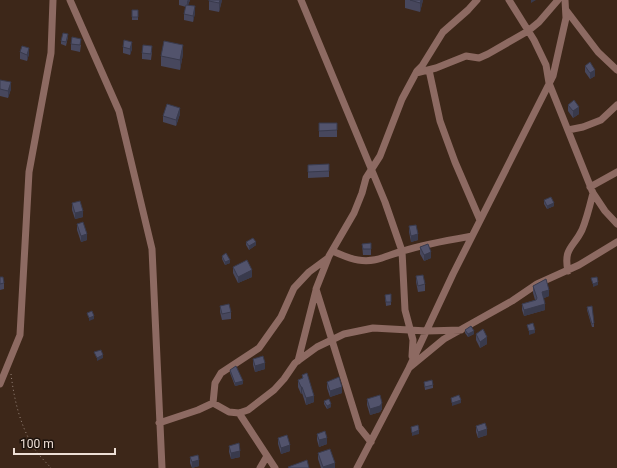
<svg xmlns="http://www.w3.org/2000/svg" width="617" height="468" viewBox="0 0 617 468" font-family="Roboto,sans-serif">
  <rect width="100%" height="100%" fill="#3d2719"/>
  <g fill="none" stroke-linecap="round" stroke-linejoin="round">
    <path stroke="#9a887d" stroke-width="1" stroke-dasharray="1 3" stroke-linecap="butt" d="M11,374C14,399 20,425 33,446C37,454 45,461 51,468"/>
    <path stroke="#8d6a62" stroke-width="7" d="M70,0L119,111L152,249L162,468
      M301,0L385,202L402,251L405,310L413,340L412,356
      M509,0L534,40L546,65L549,83L593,193L605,211L617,224
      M566,10L598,52L617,70
      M429,70L440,121L455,162L480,220
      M416,73L436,68L466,56L479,58L488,54L528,31L539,22L558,0
      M568,130L583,127L601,120L617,105
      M590,187L617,172
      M332,251C340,254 350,259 358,260C377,263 387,255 403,251C425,244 449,240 472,236
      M568,271C563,248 574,247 582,230C587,218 590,205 593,193
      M298,361L316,290
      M410,367L444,339L512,301L537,284L579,265L617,242
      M0,384L20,335L29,172L51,53L53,0
      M213,403L215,383L221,373L259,348L281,317L294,288L309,272L328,258
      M239,413L275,468
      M159,423L198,410L213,403L229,412L239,413L248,410L274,390L284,379L295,363L317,347L344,334L373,328L427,331L461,330
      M371,442L359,427L316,289L329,256L354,213L362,193L366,178L380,156L402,99L417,71L422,66L443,32L468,10L477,0
      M260,468L267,456
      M357,468L409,368L453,274L553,76L566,18L565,0"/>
  </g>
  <path fill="#47475d" d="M179,0H190L188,5L195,13L193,22L184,20V14L186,7L179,5Z
    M209,0H222L219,12L209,10Z
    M405,0H423L420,12L405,8Z
    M132,10H138V20H132Z
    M68,37L66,46L61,44V41Z
    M71,44L81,45L80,52L71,50Z
    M123,47L132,49L130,55L123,53Z
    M20,52L29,54L27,61L20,59Z
    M152,52L151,60L142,59V53Z
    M183,54L180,70L161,66V56Z
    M585,66L595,76L590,79L585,72Z
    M0,80L11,89L8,98L0,96Z
    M568,105L579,114L573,118L568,111Z
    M180,114L176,126L163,122V116Z
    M319,123H337V137H319Z
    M329,164V177L308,178V165Z
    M544,200L554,206L547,209L544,204Z
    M72,203L83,217L75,219L72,210Z
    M77,224L87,240L81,242L77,230Z
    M409,226L418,240L411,242L409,232Z
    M246,242L256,245L249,250L246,245Z
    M362,244L371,249V255H363Z
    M420,247L431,258L424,261L420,254Z
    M222,256L230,263L225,265L222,259Z
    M233,267L252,277L238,283L233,273Z
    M416,276L425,284V291L418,292L416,282Z
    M0,277L4,283V289L0,290Z
    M533,286L549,296L544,298L545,310L524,316L522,310V304L535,300L533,293Z
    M391,294V305L386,306L385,295Z
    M220,306L231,312V319L222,320L220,312Z
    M587,307L594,323V327H592L587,310Z
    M465,330L474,334L468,337L465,333Z
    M476,334L487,344L480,348L476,340Z
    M253,359L265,369L255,372L253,365Z
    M230,370L243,384L235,386L230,373Z
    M302,375L314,402L306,405L302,393L301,394L298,387V380L302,379Z
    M327,382L342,393L330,397L327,388Z
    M424,382L433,385V388L425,390Z
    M367,399L382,409L380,412L370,415L367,405Z
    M324,401L331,407L327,409L324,404Z
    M476,426L487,435L478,438L476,432Z
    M317,434L327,444L319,447L317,440Z
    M278,438L290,451L281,454L278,444Z
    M229,446L240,457L231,459L229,452Z
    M318,453L335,468H321L318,459Z
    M190,457L199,466L192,468L190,463Z"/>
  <path fill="#393a4c" d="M188,0H190L187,8V1Z
    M220,0H222L219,12V3Z
    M421,0H423L420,12V3Z
    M531,0H536L531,3Z
    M195,6V13L193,22V16Z
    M132,42V49L130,55V49Z
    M183,45V54L180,70V60Z
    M29,48V54L27,61V55Z
    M595,70V76L590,79V73Z
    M11,82V89L8,98V91Z
    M579,107V114L573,118V111Z
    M180,108V114L176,126V120Z
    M554,203V206L547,209V206Z
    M83,211V217L75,219V213Z
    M87,234V240L81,242V236Z
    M418,234V240L411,242V236Z
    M256,242V245L249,250V246Z
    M431,252V258L424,261V255Z
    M230,260V263L225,265V262Z
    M252,270V277L238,283V277Z
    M598,282V285L593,287V284Z
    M549,290V296L542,299V292Z
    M545,304V310L524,316V310Z
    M94,316V319L89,321V318Z
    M535,330V333L529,335V331Z
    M474,331V334L468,337V334Z
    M487,337V344L480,348V342Z
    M103,355V358L97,361V358Z
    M265,363V369L255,372V366Z
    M243,381V384L235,386V383Z
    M301,387H302V393L301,394Z
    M342,387V393L330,397V391Z
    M314,396V402L306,405V398Z
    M461,400V403L452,406V403Z
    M382,403V409L380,412L370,415V409Z
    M331,404V407L327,409V406Z
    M487,429V435L478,438V432Z
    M419,430V434L412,436V433Z
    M327,438V444L319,447V440Z
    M290,445V451L281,454V448Z
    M240,451V457L231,459V453Z
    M199,460V466L192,468V462Z
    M335,463V468H323V467Z"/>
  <path fill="#52536c" stroke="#393a4c" d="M209,0H220L219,3L209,1Z
    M410,0H421L420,3Z
    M186,5L195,6L193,16L184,14Z
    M132,10H138V17H132Z
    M63,33L68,34L66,42L61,41Z
    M72,37L81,39L80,45L71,44Z
    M124,40L132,42L130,49L123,47Z
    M164,41L183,45L180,60L161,56Z
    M143,45L152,46L151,54L142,53Z
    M22,46L29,48L27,55L20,52Z
    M590,62L595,70L590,73L585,66Z
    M0,80L11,82L8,91L0,89Z
    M574,100L579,107L573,111L568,105Z
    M167,104L180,108L176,120L163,116Z
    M319,123H337V130L319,131Z
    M329,164V171L308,172V165Z
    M551,197L554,203L547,206L544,200Z
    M80,201L83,211L75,213L72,203Z
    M83,222L87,234L81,236L77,224Z
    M416,225L418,234L411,236L409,226Z
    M253,238L256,242L249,246L246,242Z
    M371,243V249H363L362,244Z
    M428,244L431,252L424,255L420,247Z
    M226,253L230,260L225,262L222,256Z
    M247,260L252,270L238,277L233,267Z
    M423,275L425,284L418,286L416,276Z
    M0,277H3L4,283L0,284Z
    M597,277L598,282L593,284L591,278Z
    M546,279L549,290L542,292L545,304L524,310L522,304L536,300L537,298L533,286Z
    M391,294V302H386L385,295Z
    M229,304L231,312L222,314L220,306Z
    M592,306L594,323L592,324L587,307Z
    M92,311L94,316L89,318L87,313Z
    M533,323L535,330L529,331L527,325Z
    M471,326L474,331L468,334L465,330Z
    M483,329L487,337L480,342L476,334Z
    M101,350L103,355L97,358L94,352Z
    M263,356L265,363L255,366L253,359Z
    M236,366L243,381L235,383L230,370Z
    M307,373L314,396L306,398L302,387H301L298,380L303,378L302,375Z
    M339,377L342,387L330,391L327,382Z
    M432,380L433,385L425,387L424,382Z
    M380,395L382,403L380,406L370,409L367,399Z
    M459,395L461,400L452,403L451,398Z
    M329,399L331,404L327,406L324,401Z
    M485,423L487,429L478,432L476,426Z
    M418,425L419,430L412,433L411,427Z
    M325,431L327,438L319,440L317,434Z
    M287,435L290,445L281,448L278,438Z
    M239,443L240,451L231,453L229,446Z
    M330,449L335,463L323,467L318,453Z
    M198,455L199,460L192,462L190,457Z
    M307,460L309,468H289L288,467Z"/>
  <path d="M14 448v6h101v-6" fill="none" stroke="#eedfd6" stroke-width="2"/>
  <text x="20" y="448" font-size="12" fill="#eedfd6" stroke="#1c120c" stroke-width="3" paint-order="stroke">100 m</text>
</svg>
